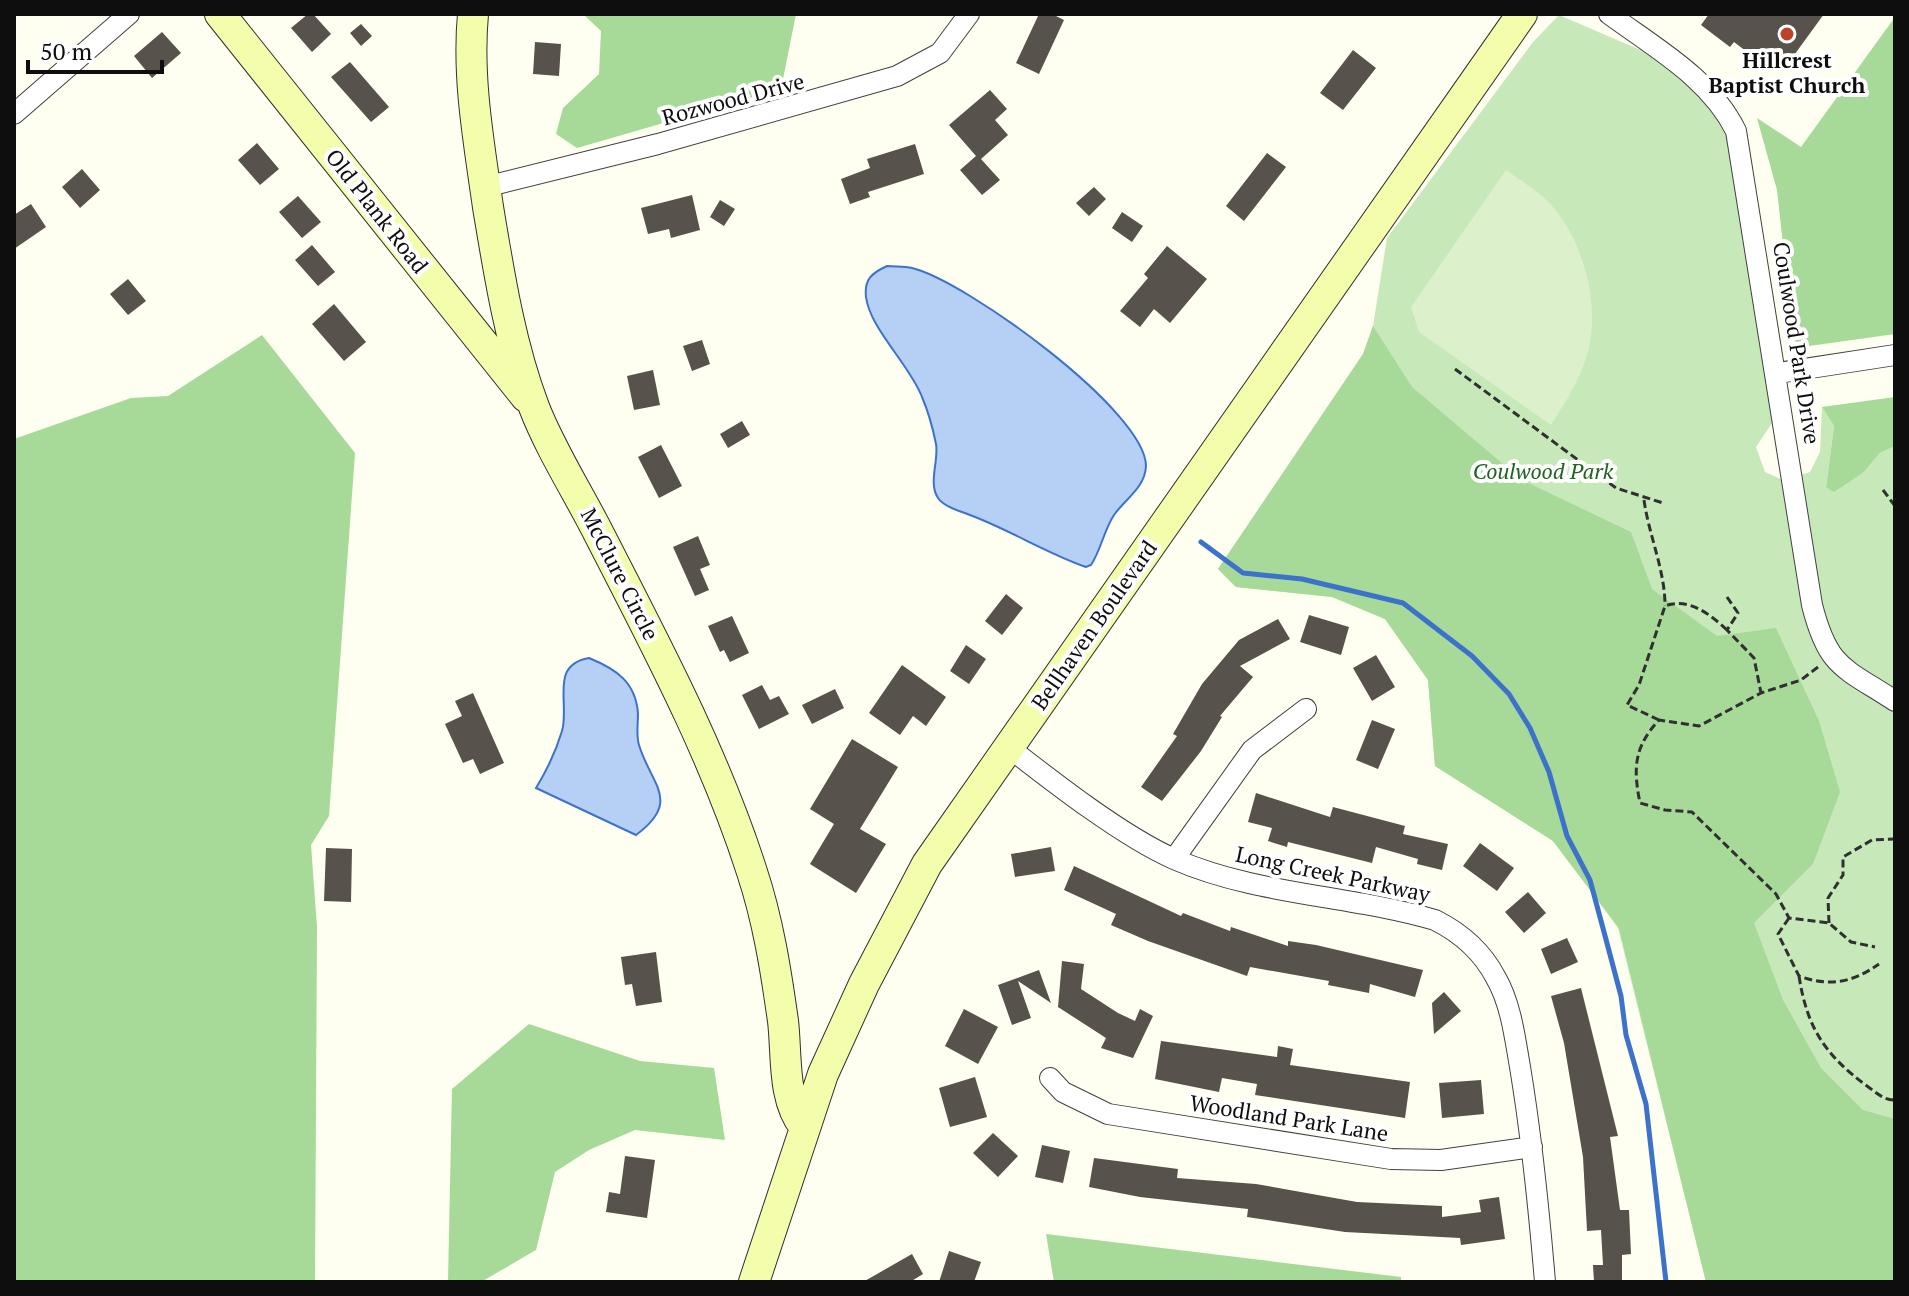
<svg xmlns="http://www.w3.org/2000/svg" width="1909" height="1296" viewBox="0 0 1909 1296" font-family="'PT Serif',serif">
  <rect width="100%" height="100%" fill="#fefff0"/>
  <path fill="#c7e9ba" d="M1559,15L1680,67L1724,107L1770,402L1772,423L1756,447L1765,472L1783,480L1810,472L1820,452L1822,407L1834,426L1826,486L1864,472L1880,453L1895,446V1282H1706L1618,928L1553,841L1435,766L1428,680L1385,619L1332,597L1236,587L1218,569L1363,354L1373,326L1387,238L1533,42Z"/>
  <path fill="#a7d999" d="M583,14H796L781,89L577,148L556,134L563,108L599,74L601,31Z
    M1895,17V334L1802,347L1795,341L1791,317L1777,190L1757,118L1801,147Z
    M1373,326L1412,387L1522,480L1631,532L1652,589L1717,636L1776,628L1819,721L1840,792L1813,864L1754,923L1783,1000L1821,1068L1863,1110L1895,1119V1282H1706L1619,928L1553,841L1435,766L1428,680L1385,619L1332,597L1236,587L1218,569L1363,354Z
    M262,335L355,453L329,816L311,845L317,927L315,1282H14V439L131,398L168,396Z
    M1895,397V446L1880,453L1864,472L1834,492L1826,487L1834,426L1822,407Z
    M529,1024L640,1061L714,1068L725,1140L635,1130L589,1150L555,1172L536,1250L481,1282H448L452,1089Z
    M1046,1234L1401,1277V1282H1054Z"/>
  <path fill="#dbf0cb" d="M1506,170C1517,178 1530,186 1541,195C1578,227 1597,288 1591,336C1587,368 1568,399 1551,425L1419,332L1411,307Z"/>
  <path fill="#b5cff5" stroke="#3d72cb" stroke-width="2" d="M887,266C895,267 904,266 912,268C964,280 1146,411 1146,466C1145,488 1125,499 1114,515C1104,530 1101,550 1091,565L1086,567C1046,553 1010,530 970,515C960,511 944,507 938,498C928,483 939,460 936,444C933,429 928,411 922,397C910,365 870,329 866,297C864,279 872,273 887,266Z
    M589,658C616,669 636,682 638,714C638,724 636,736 639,745C651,785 682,801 636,835L536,788C547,770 556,751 562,731C570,703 549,665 589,658Z"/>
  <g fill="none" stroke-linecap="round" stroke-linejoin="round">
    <path stroke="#3d72cb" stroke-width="5" d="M1201,542L1243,573L1302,579L1403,603L1472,656L1509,694L1530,728L1549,772L1567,836L1590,880L1604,932L1621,996L1626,1035L1646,1104L1666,1282"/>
  </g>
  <path fill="#57524b" d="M308,14H313L331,34L312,52L291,28Z
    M1039,14H1052L1064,20L1039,74L1016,63Z
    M1709,14H1824L1784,69L1772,60L1767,67L1734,42L1730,47L1701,25Z
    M361,24L372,36L361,46L350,33Z
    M162,32L181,53L152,78L134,56Z
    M535,42L561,44L559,76L533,74Z
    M1353,50L1376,68L1343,110L1320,93Z
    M350,62L389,107L371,122L331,77Z
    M990,90L1007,109L995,120L1008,135L981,159L1000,180L982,195L960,170L976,156L949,125Z
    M257,143L279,169L260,185L238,160Z
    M915,144L924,174L868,192L870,197L850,204L841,179L870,168L867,159Z
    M1267,153L1286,167L1244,221L1226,206Z
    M82,169L100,190L80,208L62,187Z
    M1094,187L1106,199L1089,216L1076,203Z
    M692,195L700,230L671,238L669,229L648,234L641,208Z
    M298,196L321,222L302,238L279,212Z
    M720,200L735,209L724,226L710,217Z
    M31,204L46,227L14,249V215Z
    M1122,212L1143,226L1132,242L1112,228Z
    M312,245L335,272L318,286L295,260Z
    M1167,246L1207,279L1170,323L1154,309L1140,327L1120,311L1148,278L1144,274Z
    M128,279L146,301L128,315L110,294Z
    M334,304L366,342L344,361L312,324Z
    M702,340L710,364L692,371L683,346Z
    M653,370L660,405L634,410L627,376Z
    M742,421L750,435L728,448L720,434Z
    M661,445L682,486L659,498L638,457Z
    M698,536L710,565L700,569L709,590L695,596L673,547Z
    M1006,594L1023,608L1002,635L985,621Z
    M1309,615L1349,627L1341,655L1300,642Z
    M732,616L749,653L730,662L724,650L720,652L708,626Z
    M1278,619L1290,639L1240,666L1253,677L1220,716L1222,717L1201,751L1162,801L1141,787L1177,736L1173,734L1202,684L1239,640Z
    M966,645L986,659L969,684L950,671Z
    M1376,655L1395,687L1372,701L1353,668Z
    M902,665L946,697L926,726L913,716L900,735L869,713Z
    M762,685L770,700L779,696L789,714L759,729L742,695Z
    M835,689L844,708L812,724L802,705Z
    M473,693L504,763L480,774L473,759L463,763L445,724L462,716L455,701Z
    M1372,720L1395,729L1378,769L1356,760Z
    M852,739L898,767L860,829L886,844L856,893L810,864L834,824L810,809Z
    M1256,793L1330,817L1333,807L1405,826L1403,834L1448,844L1442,870L1417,864L1418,859L1376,847L1372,863L1288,842L1287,847L1268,841L1272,828L1248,822Z
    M1480,843L1514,868L1497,891L1463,866Z
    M1051,847L1055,871L1015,877L1011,854Z
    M326,848L352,849L351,902L324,901Z
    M1074,866L1181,916L1183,913L1230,931L1231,927L1288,946V941L1316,945L1423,970L1415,997L1370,984L1369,993L1328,985L1329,981L1250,967L1247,976L1148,941L1111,925L1116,914L1064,890Z
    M1528,892L1546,913L1524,933L1505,912Z
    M1567,938L1578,962L1551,974L1541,949Z
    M656,952L662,1002L636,1006L632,984L625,985L621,957Z
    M1062,961L1084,964L1081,989L1118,1013L1135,1021L1140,1009L1153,1016L1133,1058L1101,1048L1106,1038L1058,1007Z
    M1039,970L1051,1003L1018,981L1031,1018L1012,1025L998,985Z
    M1581,988L1618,1136L1610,1137L1620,1210H1629L1631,1254L1622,1255V1282H1594L1593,1265H1603L1601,1230L1587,1231L1583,1157L1564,1043L1551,996Z
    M1444,992L1461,1011L1434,1034L1432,1003Z
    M964,1009L998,1027L978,1064L945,1046Z
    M1161,1041L1277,1057L1278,1046L1293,1049L1290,1065L1410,1082L1405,1118L1255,1095L1257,1084L1222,1078L1219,1092L1155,1079Z
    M975,1077L987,1117L950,1127L939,1088Z
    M1481,1080L1484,1114L1442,1118L1439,1083Z
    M993,1133L1018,1156L998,1177L973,1153Z
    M1042,1145L1070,1151L1063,1183L1035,1177Z
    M625,1156L655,1160L647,1218L606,1212L609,1192L620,1194Z
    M1094,1158L1178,1169L1177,1178L1256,1184L1357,1202L1442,1206V1217L1481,1212L1479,1200L1499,1197L1505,1239L1461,1245L1460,1238L1345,1232L1247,1217L1248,1209L1140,1197L1089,1187Z
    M949,1251L981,1262L974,1282H939Z
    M912,1254L923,1274L910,1282H863Z"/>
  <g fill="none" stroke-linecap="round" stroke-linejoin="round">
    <g stroke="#414141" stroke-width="22">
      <path id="street" d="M1609,14C1655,48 1710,78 1736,131L1812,605C1828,668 1843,667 1895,701
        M14,114L129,14
        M485,187L658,144L897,76L940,53L969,14
        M1778,373L1895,355
        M1007,746C1052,781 1122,836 1174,859C1256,895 1349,895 1435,920C1461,933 1482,951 1496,978C1511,1004 1515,1038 1520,1067C1532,1139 1539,1210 1545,1282
        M1174,859L1252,750L1306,709
        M1050,1078L1063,1092L1108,1114L1391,1159L1441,1160L1532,1147"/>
    </g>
    <g stroke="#303030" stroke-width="32">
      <path id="secondary" d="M220,14L526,397
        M473,14C467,78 479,143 488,207C499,273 510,344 534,407C551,451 579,494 600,536C656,645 715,756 752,872C768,920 776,971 783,1021C787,1053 782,1099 804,1126
        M754,1282L823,1074L864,984L927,864L1522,14"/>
    </g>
    <path stroke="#303030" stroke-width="3" stroke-dasharray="8 4" stroke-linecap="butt" d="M1455,369L1616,488L1663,503
      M1883,490L1895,506
      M1644,500C1649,536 1665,570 1665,606
      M1727,597L1738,613L1727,630L1754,658L1761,693
      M1818,667L1801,680L1761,693L1699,726L1659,720C1634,747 1633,768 1640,803L1665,810L1692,812L1776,894L1789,918L1829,923L1851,942L1875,947
      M1659,720L1627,705L1639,685L1665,606C1688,597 1710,614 1727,630
      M1789,918L1778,934L1799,976C1829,987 1852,983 1879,964
      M1829,923L1828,898L1843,875V857L1872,840L1895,839
      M1799,976C1807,1028 1825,1055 1867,1086C1877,1093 1883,1100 1895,1100"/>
    <use href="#street" stroke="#fff" stroke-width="20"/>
    <use href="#secondary" stroke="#f4fdac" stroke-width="30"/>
  </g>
  <circle fill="#bc4328" stroke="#fff" stroke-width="3" cx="1787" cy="34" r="8"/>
  <g text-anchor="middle" stroke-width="8" stroke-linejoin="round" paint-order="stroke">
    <g font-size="22" font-weight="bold" fill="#0e0e0e" stroke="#fff">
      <text x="1787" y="68">Hillcrest<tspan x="1787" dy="25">Baptist Church</tspan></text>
    </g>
    <g font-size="22" fill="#0e0e0e" stroke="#fff">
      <text transform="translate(733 99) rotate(-15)" y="8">Rozwood Drive</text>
      <text transform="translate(377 211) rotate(52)" y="8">Old Plank Road</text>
      <text transform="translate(1797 343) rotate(81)" y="8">Coulwood Park Drive</text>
      <text transform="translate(620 574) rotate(63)" y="8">McClure Circle</text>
      <text transform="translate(1094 625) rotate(-55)" y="8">Bellhaven Boulevard</text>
      <text transform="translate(1333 874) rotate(12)" y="8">Long Creek Parkway</text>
      <text transform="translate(1289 1118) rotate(9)" y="8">Woodland Park Lane</text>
    </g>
    <g font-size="22" font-style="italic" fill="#1f6521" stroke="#fff">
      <text x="1543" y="479">Coulwood Park</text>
    </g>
  </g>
  <rect width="1909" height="1296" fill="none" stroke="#0e0e0e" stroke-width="32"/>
  <path d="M28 60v12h134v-12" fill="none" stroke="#0e0e0e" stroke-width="4"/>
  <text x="40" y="60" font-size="24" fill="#0e0e0e" stroke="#ffffff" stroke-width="6" paint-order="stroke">50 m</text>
</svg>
